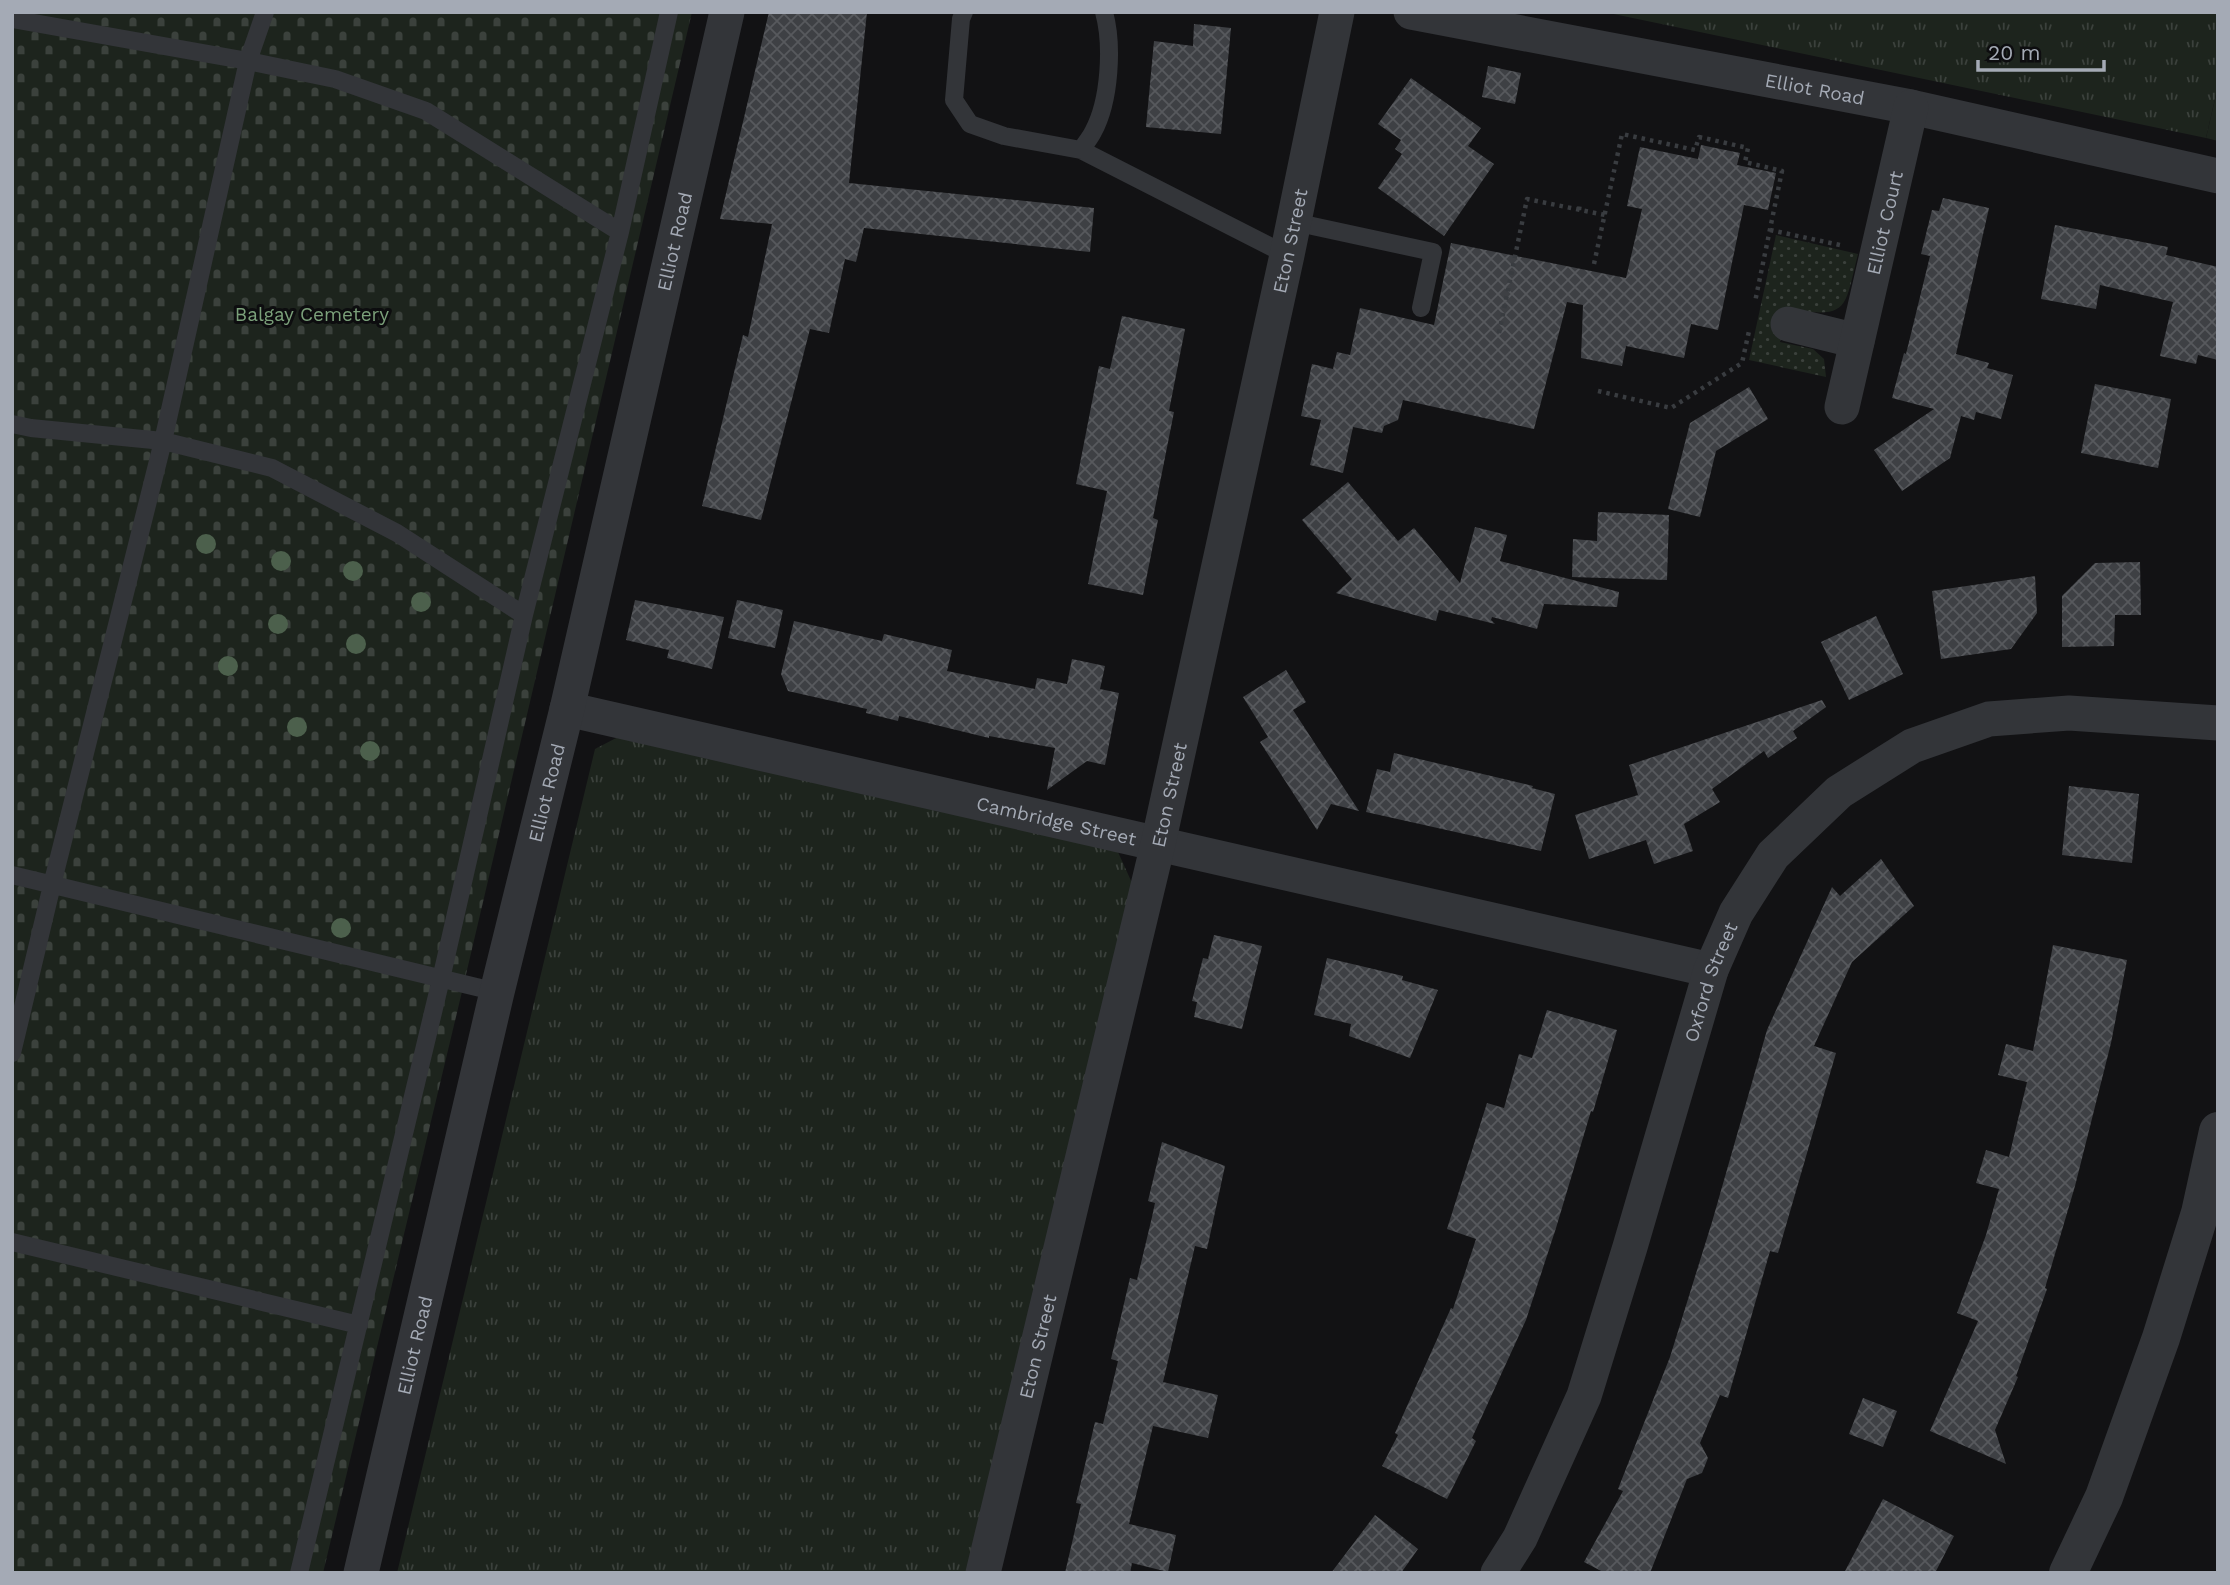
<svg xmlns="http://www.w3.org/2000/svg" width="2230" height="1585" viewBox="0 0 2230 1585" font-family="'Work Sans',sans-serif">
  <defs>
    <pattern id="grass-dots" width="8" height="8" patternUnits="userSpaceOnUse" patternTransform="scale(1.75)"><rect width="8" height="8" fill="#1d241d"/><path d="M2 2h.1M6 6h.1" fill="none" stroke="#3b413c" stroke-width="1.8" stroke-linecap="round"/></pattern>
    <pattern id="cemetery-stones" width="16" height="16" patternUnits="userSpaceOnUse" patternTransform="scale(1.75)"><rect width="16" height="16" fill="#1d241d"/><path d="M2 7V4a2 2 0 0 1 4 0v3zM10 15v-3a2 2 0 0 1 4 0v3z" fill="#3b413c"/></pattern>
    <pattern id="park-tufts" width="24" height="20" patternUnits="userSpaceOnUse" patternTransform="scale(1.75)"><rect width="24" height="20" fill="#1d241d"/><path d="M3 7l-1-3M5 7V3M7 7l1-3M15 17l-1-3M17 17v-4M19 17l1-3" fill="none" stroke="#3b413c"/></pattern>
    <pattern id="building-cross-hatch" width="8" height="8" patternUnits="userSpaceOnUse" patternTransform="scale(1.75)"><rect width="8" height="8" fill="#3e4044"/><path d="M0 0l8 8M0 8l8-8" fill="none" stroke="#57595d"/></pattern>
  </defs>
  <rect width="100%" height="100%" fill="#121214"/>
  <path fill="url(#grass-dots)" d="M1776,235L1858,254C1844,309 1850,319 1788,309L1780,342L1813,349L1824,359L1826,377L1749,360Z"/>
  <path fill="url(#cemetery-stones)" d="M12,12H692L460,1000L323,1573H12Z"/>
  <path fill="url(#park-tufts)" d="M1604,12H2218V86L2206,138Z
    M618,737L1118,852L1132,883L967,1573H397L595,749Z"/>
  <path fill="#1d241d" d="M2218,86V141L2206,138Z"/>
  <path fill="url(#building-cross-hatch)" d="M769,12H867L849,183L1094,208L1090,252L864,228L856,262L845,259L829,333L810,329L761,520L702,506L743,335L748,337L772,224L720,219Z
    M1194,24L1231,28L1221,134L1146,127L1154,41L1193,46Z
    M1488,66L1521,73L1515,104L1482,97Z
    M1411,78L1481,128L1468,146L1494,164L1444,236L1378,188L1402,154L1395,149L1401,140L1378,124Z
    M1701,145L1740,153L1737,165L1776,173L1768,210L1744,205L1718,330L1691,324L1684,358L1626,346L1622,366L1581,358L1583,305L1567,302L1534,429L1403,400L1398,420L1384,426L1382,433L1353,427L1343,473L1310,465L1321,420L1301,416L1312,364L1333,369L1337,352L1350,355L1360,308L1434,325L1451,243L1626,278L1642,209L1627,206L1640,147L1698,159Z
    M1943,198L1989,208L1956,354L1989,363L1987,368L2013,375L2001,419L1976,412L1974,420L1961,416L1950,458L1902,491L1874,450L1934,409L1892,398L1904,353L1906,354L1930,256L1921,254L1932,210L1939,211Z
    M2055,225L2168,247L2166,255L2218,267V360L2198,355L2196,364L2160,356L2173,302L2100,285L2096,309L2041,299Z
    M1122,316L1185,329L1169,411L1174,412L1153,518L1158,520L1143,595L1088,584L1107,491L1076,484L1099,366L1110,369Z
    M2095,384L2171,399L2158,468L2081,453Z
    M1749,387L1768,419L1716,451L1700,517L1668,509L1690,423Z
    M1348,482L1398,541L1414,528L1460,583L1475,527L1507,535L1500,561L1619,592L1617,607L1544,604L1537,629L1492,617L1491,620L1495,624L1439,610L1436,621L1336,593L1352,579L1302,520Z
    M1598,512L1669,515L1667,580L1572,577L1573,539L1597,541Z
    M2140,562L2141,615H2115L2114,646L2062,647V596L2095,563Z
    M2035,576L2037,613L2011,649L1941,659L1932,591Z
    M635,600L724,617L712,669L667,658L669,650L626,640Z
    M737,600L783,610L775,648L728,638Z
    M1876,616L1903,674L1849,700L1821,642Z
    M794,621L882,641L884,634L952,650L947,671L1035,689L1037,678L1067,684L1072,659L1105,666L1100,689L1119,693L1105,765L1087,761L1047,790L1055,748L989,736V738L899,716L898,721L866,713L867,709L788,691L781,674Z
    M1286,670L1306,702L1293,710L1359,811L1331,804L1317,830L1260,742L1268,737L1243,697Z
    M1822,700L1826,707L1793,731L1797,738L1768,758L1764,751L1712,789L1720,802L1684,824L1693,851L1654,864L1646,840L1589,859L1575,815L1638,795L1629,765Z
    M1394,753L1533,786L1532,788L1555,794L1541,851L1366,812L1377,769L1390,772Z
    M2069,786L2139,794L2132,863L2062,855Z
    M1881,859L1914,906L1852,962L1814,1046L1836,1053L1778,1253L1770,1251L1728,1398L1720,1395L1700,1443L1708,1458L1702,1473L1687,1479L1650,1573H1605L1584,1562L1623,1491L1618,1489L1670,1357L1712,1222L1767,1030L1832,887L1840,896Z
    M1214,935L1262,946L1242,1029L1194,1017L1197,1002L1192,1001L1203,958L1208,959Z
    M2053,945L2127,960L2111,1043L2075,1186L2045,1288L2047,1289L2016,1376L2018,1377L1995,1430L2006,1464L1930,1431L1978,1321L1957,1313L1986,1235L1999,1189L1976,1183L1986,1150L2009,1157L2027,1082L1998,1075L2006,1044L2033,1051Z
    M1327,958L1403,976L1402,980L1438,990L1410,1058L1349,1036L1351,1024L1314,1015Z
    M1547,1010L1617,1030L1593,1112L1591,1111L1556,1228L1526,1320L1472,1438L1476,1441L1447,1499L1382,1466L1398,1435L1395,1433L1451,1308L1453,1309L1476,1239L1447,1229L1487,1103L1504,1108L1519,1054L1532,1058Z
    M1162,1142L1225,1166L1207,1249L1195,1246L1163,1382L1218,1395L1208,1438L1153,1426L1129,1524L1176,1535L1168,1572L1132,1563L1130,1573H1065L1081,1504L1076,1503L1095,1422L1103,1424L1118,1361L1111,1359L1130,1278L1137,1280L1152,1217L1155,1203L1148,1201Z
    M1863,1398L1897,1411L1883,1447L1849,1434Z
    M1883,1499L1954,1536L1935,1573H1844Z
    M1375,1515L1418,1549L1401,1573H1331Z"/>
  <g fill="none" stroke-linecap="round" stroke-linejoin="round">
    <path stroke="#393c40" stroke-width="4.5" stroke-dasharray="3.5 5" stroke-linecap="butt" d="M1579,210L1580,203
      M1770,230L1840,245
      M1594,264L1622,134L1695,150L1699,137L1748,148L1745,162L1782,171L1755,302
      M1499,333L1527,199L1605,215
      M1598,391L1671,408L1742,363L1749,331"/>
    <path stroke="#333539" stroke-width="18" d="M964,12L961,19L954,100L970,124L1004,136L1081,150L1287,255
      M12,19L248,61L335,79L426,111L620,232
      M1081,150C1085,144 1090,138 1093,132C1110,101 1113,45 1104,12
      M1294,222L1433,252L1421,308
      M12,424L31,428L163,441L272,468L397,533L524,615
      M12,875L497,992
      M12,1053L52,885L163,441L248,61L265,12
      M12,1242L359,1325
      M299,1573L441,979L524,615L620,232L669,12"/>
    <g stroke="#333539" stroke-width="35">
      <path id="s1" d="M1411,12L1911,107L2218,176"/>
      <path d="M1788,324L1857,341"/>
      <path id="s2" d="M1842,407L1911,107"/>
      <path id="s3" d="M567,709L1711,970"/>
      <path id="s4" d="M361,1573L497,992L567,709L727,12"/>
      <path id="s5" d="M983,1573L1158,844L1287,255L1337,12"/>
      <path id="s6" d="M1498,1573L1520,1538L1584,1396L1630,1247L1711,970L1736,913L1773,855L1839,792L1912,746L1989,719L2069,713L2218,723"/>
    </g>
    <path stroke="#333539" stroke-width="38" d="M2068,1573L2104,1497L2161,1338L2200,1213L2218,1131"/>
  </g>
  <g fill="#4c604c">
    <circle cx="206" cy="544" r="10"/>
    <circle cx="281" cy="561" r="10"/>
    <circle cx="353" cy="571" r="10"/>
    <circle cx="421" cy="602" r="10"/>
    <circle cx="278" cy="624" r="10"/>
    <circle cx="356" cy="644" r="10"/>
    <circle cx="228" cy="666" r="10"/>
    <circle cx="297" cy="727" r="10"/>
    <circle cx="370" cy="751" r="10"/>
    <circle cx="341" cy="928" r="10"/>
  </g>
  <g text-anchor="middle" stroke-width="6" stroke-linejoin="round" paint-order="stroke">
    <g font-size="19" fill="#a4aab5" stroke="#0d0d0f">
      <text dy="7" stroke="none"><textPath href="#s1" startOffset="411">Elliot Road</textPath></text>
      <text dy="7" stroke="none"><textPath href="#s2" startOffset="189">Elliot Court</textPath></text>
      <text dy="7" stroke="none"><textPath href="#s4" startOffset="1368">Elliot Road</textPath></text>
      <text dy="7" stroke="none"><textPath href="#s5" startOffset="1367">Eton Street</textPath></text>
      <text dy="7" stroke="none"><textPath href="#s4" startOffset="802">Elliot Road</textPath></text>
      <text dy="7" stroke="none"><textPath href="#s5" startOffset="800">Eton Street</textPath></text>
      <text dy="7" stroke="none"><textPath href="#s3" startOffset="502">Cambridge Street</textPath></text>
      <text dy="7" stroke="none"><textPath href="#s6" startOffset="630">Oxford Street</textPath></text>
      <text dy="7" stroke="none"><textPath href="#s4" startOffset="234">Elliot Road</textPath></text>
      <text dy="7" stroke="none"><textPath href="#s5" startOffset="233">Eton Street</textPath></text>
    </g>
    <g font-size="19" fill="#7ba07a" stroke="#0d0d0f">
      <text x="312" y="321">Balgay Cemetery</text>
    </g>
  </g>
  <rect width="2230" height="1585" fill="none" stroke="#a4aab5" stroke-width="28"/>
  <path d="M1978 60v10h126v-10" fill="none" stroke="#a4aab5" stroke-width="3.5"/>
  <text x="1988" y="60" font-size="21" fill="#a4aab5" stroke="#0d0d0f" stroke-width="5" paint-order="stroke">20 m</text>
</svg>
